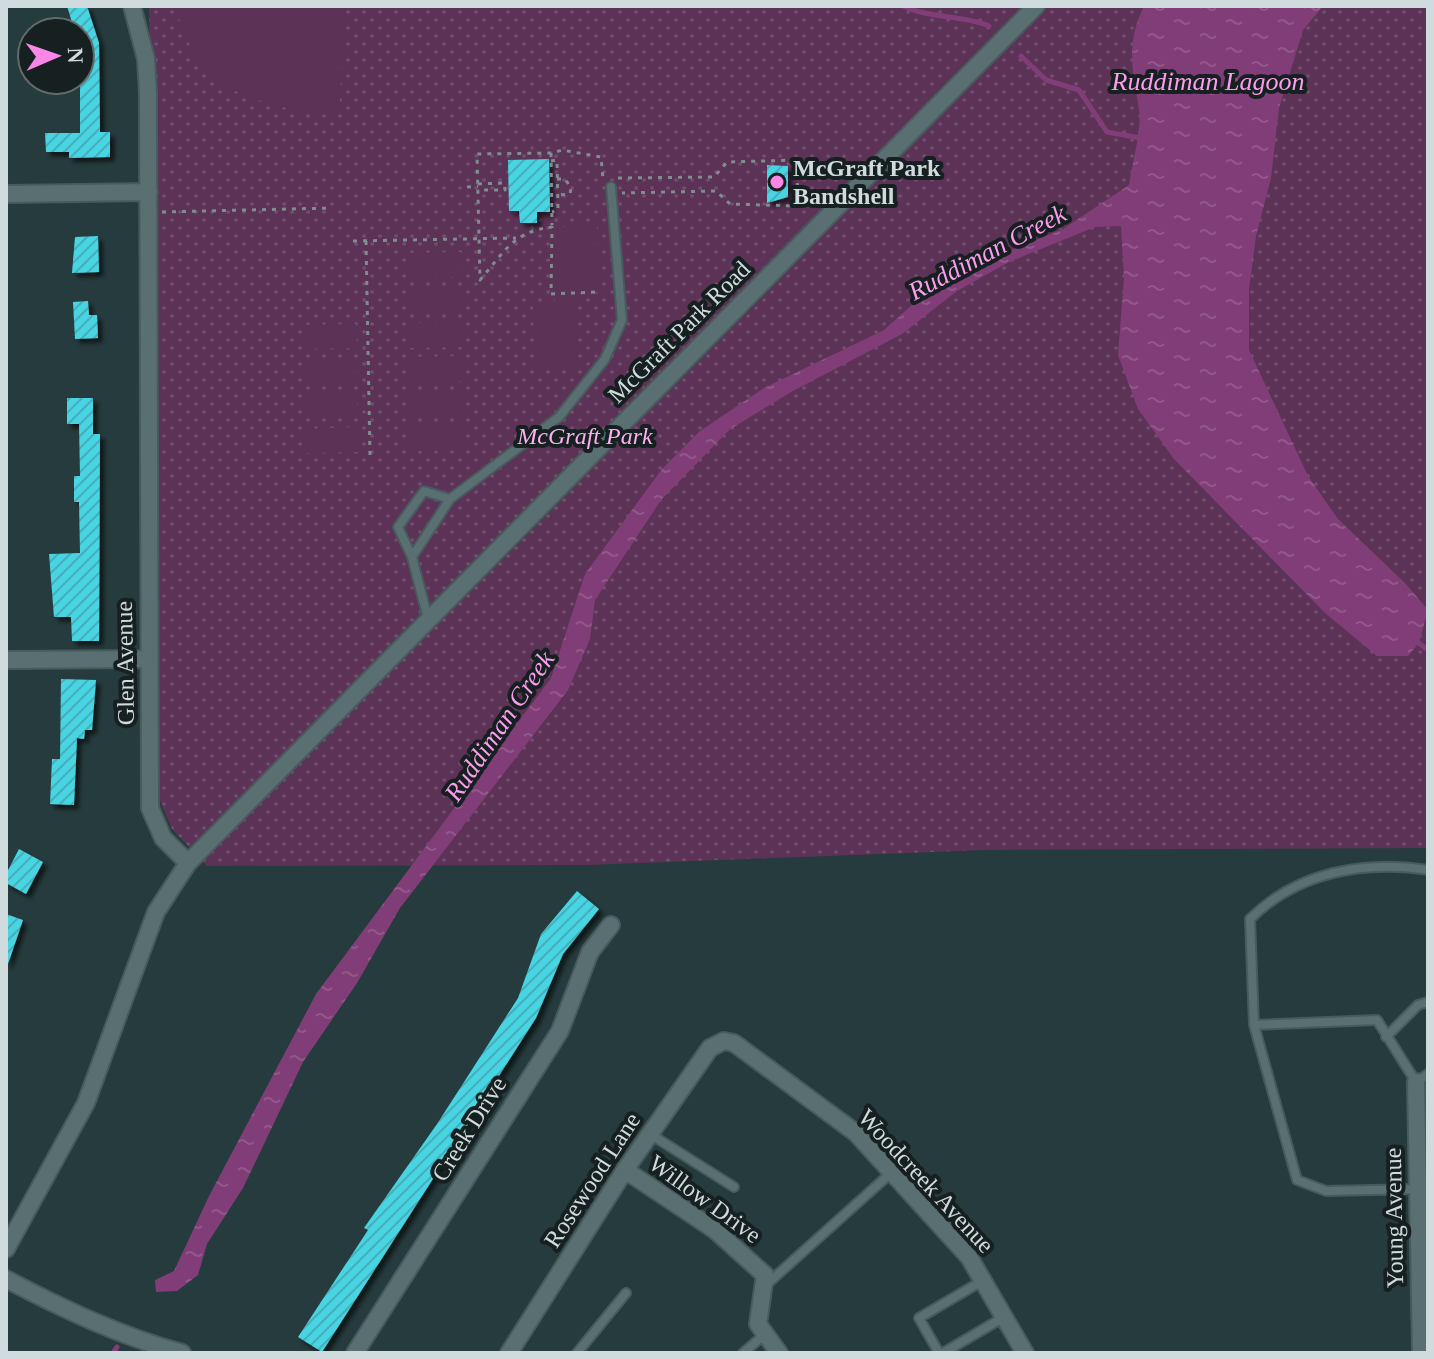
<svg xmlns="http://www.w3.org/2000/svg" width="1434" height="1359" viewBox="0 0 1434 1359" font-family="'Times New Roman',serif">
  <defs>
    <pattern id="park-dots" width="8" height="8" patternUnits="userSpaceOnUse" patternTransform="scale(2)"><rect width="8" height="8" fill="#5c3256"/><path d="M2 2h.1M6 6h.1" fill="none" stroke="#724f6e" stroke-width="1.8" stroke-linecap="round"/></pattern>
    <pattern id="water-ripples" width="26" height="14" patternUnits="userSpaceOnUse" patternTransform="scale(2)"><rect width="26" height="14" fill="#813d77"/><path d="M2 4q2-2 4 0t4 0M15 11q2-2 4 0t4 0" fill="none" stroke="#92588a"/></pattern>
    <pattern id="building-hatch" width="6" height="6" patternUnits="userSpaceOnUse" patternTransform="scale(2)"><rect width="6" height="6" fill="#46d5e4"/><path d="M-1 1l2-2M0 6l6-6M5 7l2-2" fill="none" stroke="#44b0bc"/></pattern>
    <filter id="shadow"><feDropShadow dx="4.5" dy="4.5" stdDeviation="2" flood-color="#0009"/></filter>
  </defs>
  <rect width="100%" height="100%" fill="#263b3d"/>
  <path fill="url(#park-dots)" d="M149,6H1428V848L984,850L589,865L207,866L172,829L159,799Z"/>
  <path fill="#5c3256" d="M175,6H345L339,115C309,116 242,100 219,81C196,63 183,34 175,6Z
    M597,226L599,292L575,293L577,369L535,370L533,304L555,303L552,227Z
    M461,252L462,277L408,278L407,253Z
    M462,287V312L408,313V288Z
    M463,322V347L409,348V323Z
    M356,324L357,348L303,349L302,325Z
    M463,356V381L409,383V357Z
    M357,358L358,382L303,383V359Z
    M463,391L464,416L410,417L409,392Z
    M357,392L358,417L303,418V394Z
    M464,425V450L410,451V426Z
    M358,427L359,452L304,453L303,429Z"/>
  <path fill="url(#water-ripples)" d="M1144,6H1323L1303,30L1279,108L1271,178L1256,236L1249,289V350L1308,476L1338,519L1406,584L1428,610L1419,643L1408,656H1377L1325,613L1174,459L1138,409L1118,355L1124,278L1121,226L1095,227L1009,262L957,291L902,334L791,392L729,430L661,500L595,600L590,639L568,690L400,908L357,983L303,1062L243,1188L207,1244L198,1275L177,1291L156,1292L155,1280L174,1271L209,1196L316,994L551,678L585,574L662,469L700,431L764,388L884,330L924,294L989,259L1063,229L1129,185C1132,165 1142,128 1139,110C1133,70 1125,45 1144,6Z"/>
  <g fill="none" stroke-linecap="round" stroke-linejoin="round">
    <path stroke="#813d77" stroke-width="5" d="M903,6C931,19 964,15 989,26
      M1021,56L1046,80L1079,90L1107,132L1140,138
      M1416,641L1428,650
      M113,1353L117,1347"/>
  </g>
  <path fill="url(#building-hatch)" filter="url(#shadow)" d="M67,6H87L99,43L100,132H110V157L69,158V152H46L45,133H80V32H75Z
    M549,159L550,212H537V223H520L519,211H509L508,160Z
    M767,165L788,166V197L767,203Z
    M98,236L99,272L72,273L75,237Z
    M88,301L89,315H97L98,338L75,339L73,302Z
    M67,398H93V434H100L99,641H72L71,617H54L49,554L80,553L79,502H74V476H80L79,424H67Z
    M61,679L96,680L92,730H85L84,739L77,738L74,805L50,804L52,759H60Z
    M19,849L43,862L26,894L6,883V874Z
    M577,891L599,909L563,954L536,1018L322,1352L298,1337L368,1230L364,1228L437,1124L518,998L541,934Z
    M6,914L23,920L8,964H6Z"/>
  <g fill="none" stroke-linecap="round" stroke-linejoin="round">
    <g stroke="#475a5c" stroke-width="12">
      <path id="lane" d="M412,557L398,527L424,491L450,499
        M428,619L412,557L450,499L559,417L605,359L622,320L611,187
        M1254,1025L1250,919C1297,872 1364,860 1428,870
        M1386,1037L1418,1005L1428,1002
        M650,1134L734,1187
        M1418,1189L1326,1191L1297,1180L1254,1025L1377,1020L1416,1082L1428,1074
        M767,1284L892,1172
        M577,1353L626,1293
        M743,1353L765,1334
        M939,1353L919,1318L982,1281
        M943,1353L1004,1317"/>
    </g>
    <g stroke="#475a5c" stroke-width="20">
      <path id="street" d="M132,6L146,59L148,93L150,808L163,838L188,863
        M6,194L149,192
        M6,660L147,659
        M1416,1082L1421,1353
        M625,1170L715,1230L765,1275L758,1324L779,1353
        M6,1249L86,1103L156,912L188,863L1036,6
        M6,1279C63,1309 120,1336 182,1353
        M355,1353L560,1031L590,952L611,925
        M509,1353L625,1170L710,1048L724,1041L734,1043L856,1133L969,1257L1025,1353"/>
    </g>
    <path stroke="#7e8e90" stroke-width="3" stroke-dasharray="4 6" stroke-linecap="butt" d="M551,153L552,225
      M551,161L557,160L558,210L552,212
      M618,178L714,177L727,162L798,160L797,206L730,204L716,191L622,193
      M557,179H565L571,188L570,194L559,195
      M478,184L504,183L505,190H478
      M467,187L478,186
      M162,212L332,208
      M353,241L516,238
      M366,241L370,455
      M595,292L551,294L552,227C514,231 504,252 480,280L477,154L552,153L562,150L601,157L603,179"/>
    <use href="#lane" stroke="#596f72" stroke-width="8"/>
    <use href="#street" stroke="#596f72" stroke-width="16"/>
  </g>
  <circle fill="#f987e8" stroke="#172021" stroke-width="3" cx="777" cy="182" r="8"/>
  <g text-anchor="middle" stroke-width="8" stroke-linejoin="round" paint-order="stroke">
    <g font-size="24" font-weight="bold" fill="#cfdbdd" stroke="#172021" text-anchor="start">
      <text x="793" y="176">McGraft Park<tspan x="793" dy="28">Bandshell</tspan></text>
    </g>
    <g font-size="24" fill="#cfdbdd" stroke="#172021">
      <text transform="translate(679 332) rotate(-45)" y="8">McGraft Park Road</text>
      <text transform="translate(125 663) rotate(-91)" y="8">Glen Avenue</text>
      <text transform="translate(469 1129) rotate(-58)" y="8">Creek Drive</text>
      <text transform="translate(592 1180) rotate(-57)" y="8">Rosewood Lane</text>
      <text transform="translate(926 1181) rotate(47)" y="8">Woodcreek Avenue</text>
      <text transform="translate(705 1199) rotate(36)" y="8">Willow Drive</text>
      <text transform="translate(1394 1218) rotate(-91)" y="8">Young Avenue</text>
    </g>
    <g font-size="24" font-style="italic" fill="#fcb0ef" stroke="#172021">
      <text x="585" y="444">McGraft Park</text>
    </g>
    <g font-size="26" font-style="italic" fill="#fc9cec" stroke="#172021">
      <text x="1208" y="90">Ruddiman Lagoon</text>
      <text transform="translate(987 252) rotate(-28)" y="9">Ruddiman Creek</text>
      <text transform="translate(499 726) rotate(-56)" y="9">Ruddiman Creek</text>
    </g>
  </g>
  <rect width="1434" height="1359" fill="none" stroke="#cfdbdd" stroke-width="16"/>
  <g transform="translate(56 56) rotate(88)"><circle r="38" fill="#172021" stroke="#616b6c" stroke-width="2"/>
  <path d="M0-6L14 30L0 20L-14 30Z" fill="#f987e8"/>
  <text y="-12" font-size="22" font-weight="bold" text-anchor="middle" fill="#cfdbdd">N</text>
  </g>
</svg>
